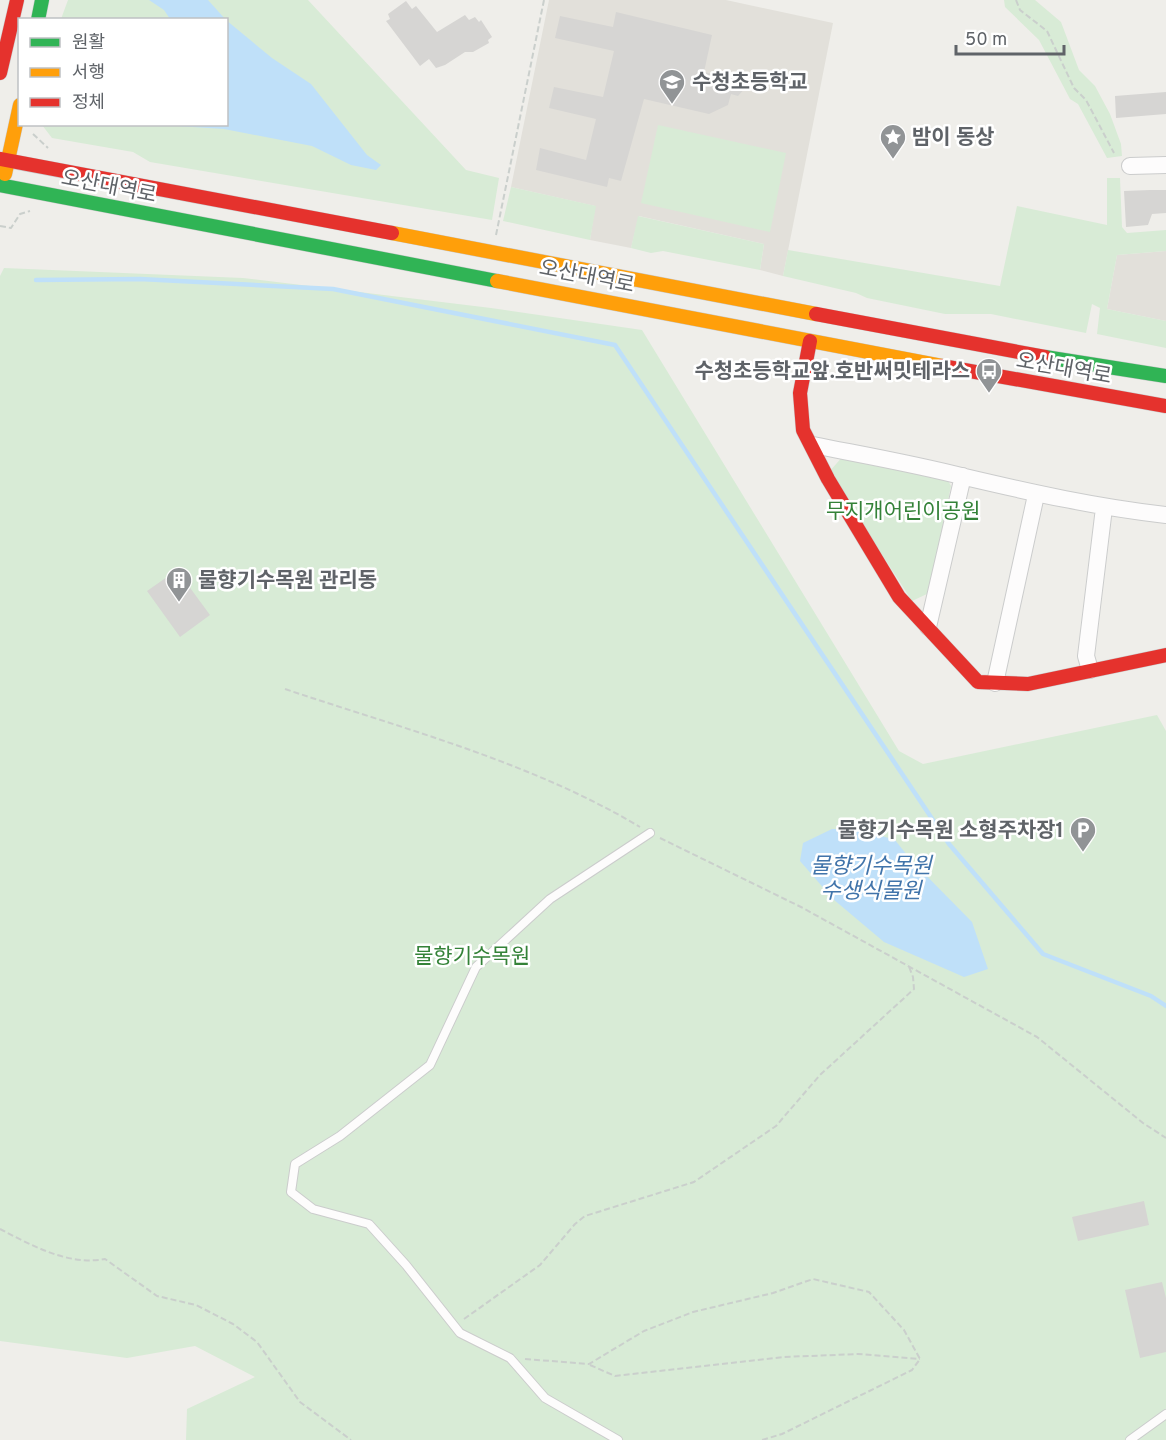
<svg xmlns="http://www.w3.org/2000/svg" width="1166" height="1440" viewBox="0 0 1166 1440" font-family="Overpass,'Noto Sans KR',sans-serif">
  <rect width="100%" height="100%" fill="#efeeea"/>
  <path fill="#e2e0da" d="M549,0H726L833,23L783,276L760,270L764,244L639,216L631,248L590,240L595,206L511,187Z
    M1166,251V321L1107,309L1117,255Z"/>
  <path fill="#d8ebd6" d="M68,0H308L466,170L499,178L492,220L150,162L133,152L52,138L42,125L226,124V20L61,19Z
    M1004,0H1035L1061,22L1079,70L1095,86L1110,114L1121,144L1122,156L1107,158L1078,104L1070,99L1039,40L1005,7Z
    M658,125L786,153L770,232L641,203Z
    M1107,178H1120L1122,227L1127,233L1166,230V251L1117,255L1107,309L1166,321V348L1097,334L1100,308L1092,304L1086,333L991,314H945L867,298L856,293L783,276L788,250L1000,286L1017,206L1107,225Z
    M511,187L596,206L590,240L503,221Z
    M638,216L764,244L760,270L663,251L651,253L631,248Z
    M4,268L243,278L491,308L642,330L899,751L923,764L1157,715L1166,731V1440H186L187,1409L255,1377L195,1346L127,1358L0,1341V276Z
    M844,455L946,477L951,486L929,593L912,601L829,472Z"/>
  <path fill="#bfe0f9" d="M149,0H208L226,20L170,19L164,10Z
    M226,20L272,58L311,84L367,155L381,165L376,170L351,165L312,146L224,129L162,125L226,124Z
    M832,829H859L895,840L911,860L972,922L988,969L964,977L884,942L833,899L800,861L803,843Z"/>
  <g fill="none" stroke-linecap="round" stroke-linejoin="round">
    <path stroke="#bfe0f9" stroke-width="4.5" d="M36,280L140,279L333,289L615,345L949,844L1043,954L1151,996L1166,1006"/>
  </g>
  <path fill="#d6d5d3" d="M406,1L412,9L416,6L437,32L465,15L469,20L475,17L479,22L481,20L492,37L488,40L489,43L473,52H465L445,65L436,68L429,59L420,66L386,21L390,19L388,14Z
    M616,12L712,35L704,72L750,83L738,96L731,94L728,105L709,114L644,99L621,181L609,178L607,187L536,170L540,148L586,160L596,119L549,108L554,87L603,97L614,51L555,38L560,16L613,27Z
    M1166,92V114L1116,118L1115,96Z
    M1150,190H1166V213L1152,214L1148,225L1126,227L1124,191Z
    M177,570L210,615L180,637L147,591Z
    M1144,1201L1149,1225L1078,1241L1072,1217Z
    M1162,1282L1166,1298V1352L1140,1358L1125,1290Z"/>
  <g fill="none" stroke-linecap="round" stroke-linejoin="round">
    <g stroke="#cbcccc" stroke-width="10">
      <path id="lane" d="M618,1440L545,1398L510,1358L460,1333L406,1265L369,1224L313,1209L291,1192L295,1164L340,1136L430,1065L476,967L550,899L650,833
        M1130,1440L1166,1414"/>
    </g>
    <g stroke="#cbcccc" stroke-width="18">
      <path id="street" d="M1130,166L1166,165
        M813,445C863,455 915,464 965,477C1033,493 1096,507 1166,515
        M928,627L963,476
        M1090,670L1086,656L1104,508
        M995,683L1036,495"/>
    </g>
    <g stroke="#cacacb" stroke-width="15">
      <path id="fast" d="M38,20L42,0
        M0,185L497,281
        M1045,357L1166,376"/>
    </g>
    <g stroke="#cacacb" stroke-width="15">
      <path id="slow" d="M5,174L20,105
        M392,233L816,314
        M497,281L942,366"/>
    </g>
    <g stroke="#cacacb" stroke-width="15">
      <path id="jam" d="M0,73L17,0
        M0,159L392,233
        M816,314L1045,357
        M810,341L800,393L803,430L828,479L899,597L978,682L1028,684L1166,655
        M942,366L1166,406"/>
    </g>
    <path stroke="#cacfcc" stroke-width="2" stroke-dasharray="6 3" stroke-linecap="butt" d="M1016,0L1020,10L1047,31L1074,88L1086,100L1114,153
      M33,134L48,148
      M0,226L11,228L20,214L30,211
      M496,235L544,0
      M285,689C404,729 531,762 640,827
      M660,838L801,907L1037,1037L1143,1123L1166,1138
      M0,1229C31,1245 68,1266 105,1259L157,1296L196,1305L233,1324L257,1342L300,1402L351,1440
      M464,1319L540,1265L575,1224L585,1216L694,1182L776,1126L820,1075L914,989L913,977L908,964
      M525,1359L589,1364L644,1331L693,1312L773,1293L813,1279L869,1292L904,1330L920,1359L912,1370L782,1434L762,1440
      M590,1365L615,1376L784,1357L858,1354L920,1359"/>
    <use href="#lane" stroke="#fdfcfc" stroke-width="8"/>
    <use href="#street" stroke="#fdfcfc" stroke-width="16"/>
    <use href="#fast" stroke="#30b455" stroke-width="14"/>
    <use href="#slow" stroke="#ff9f0a" stroke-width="14"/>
    <use href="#jam" stroke="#e5322d" stroke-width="14"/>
  </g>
  <defs>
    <g id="school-pin" transform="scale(1.35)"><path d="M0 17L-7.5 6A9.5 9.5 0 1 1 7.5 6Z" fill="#919496" stroke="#fff"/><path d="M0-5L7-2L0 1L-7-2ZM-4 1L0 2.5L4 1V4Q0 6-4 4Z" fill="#fff"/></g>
    <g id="sight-pin" transform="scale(1.35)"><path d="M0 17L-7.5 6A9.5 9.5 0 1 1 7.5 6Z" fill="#919496" stroke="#fff"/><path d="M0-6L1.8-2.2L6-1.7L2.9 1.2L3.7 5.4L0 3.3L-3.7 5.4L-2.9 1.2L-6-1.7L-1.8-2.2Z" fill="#fff"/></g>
    <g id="bus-pin" transform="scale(1.35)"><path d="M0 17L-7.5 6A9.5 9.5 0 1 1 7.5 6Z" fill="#919496" stroke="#fff"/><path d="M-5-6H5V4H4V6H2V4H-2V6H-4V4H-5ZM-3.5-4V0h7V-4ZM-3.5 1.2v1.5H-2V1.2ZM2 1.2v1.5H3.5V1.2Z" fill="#fff"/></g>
    <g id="building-pin" transform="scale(1.35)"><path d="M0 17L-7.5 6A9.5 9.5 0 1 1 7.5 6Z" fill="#919496" stroke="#fff"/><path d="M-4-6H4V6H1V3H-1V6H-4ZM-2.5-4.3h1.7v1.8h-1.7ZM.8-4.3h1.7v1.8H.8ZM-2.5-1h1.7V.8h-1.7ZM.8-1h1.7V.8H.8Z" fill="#fff"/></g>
    <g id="parking-pin" transform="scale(1.35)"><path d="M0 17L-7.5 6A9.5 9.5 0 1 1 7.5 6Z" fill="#919496" stroke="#fff"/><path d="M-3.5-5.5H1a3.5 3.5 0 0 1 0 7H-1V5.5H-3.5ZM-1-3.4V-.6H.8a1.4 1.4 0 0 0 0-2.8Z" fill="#fff"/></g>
  </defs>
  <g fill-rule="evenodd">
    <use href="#school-pin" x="672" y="82"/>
    <use href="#sight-pin" x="893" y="137"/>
    <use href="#bus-pin" x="989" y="371"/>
    <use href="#building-pin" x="179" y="580"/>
    <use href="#parking-pin" x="1083" y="830"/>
  </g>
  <g text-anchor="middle" stroke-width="5" stroke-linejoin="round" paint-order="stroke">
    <g font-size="21" font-weight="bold" fill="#5f6368" stroke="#fff" text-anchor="start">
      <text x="692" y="89">수청초등학교</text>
      <text x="912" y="144">밤이 동상</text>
      <text x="970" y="378" text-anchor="end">수청초등학교앞.호반써밋테라스</text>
      <text x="198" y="587">물향기수목원 관리동</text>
      <text x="1064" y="837" text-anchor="end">물향기수목원 소형주차장1</text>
    </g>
    <g font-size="21" fill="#5f6368" stroke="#fff">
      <text transform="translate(109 186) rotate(11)" y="7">오산대역로</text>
      <text transform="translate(587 276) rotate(11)" y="7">오산대역로</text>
      <text transform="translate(1064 368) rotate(10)" y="7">오산대역로</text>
    </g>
    <g font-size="21" fill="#348238" stroke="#fff">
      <text x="903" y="518">무지개어린이공원</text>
      <text x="472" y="963">물향기수목원</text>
    </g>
    <g font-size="22" font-style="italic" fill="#4174aa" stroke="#fff">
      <text x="871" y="873">물향기수목원<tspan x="871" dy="25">수생식물원</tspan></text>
    </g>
  </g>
  <rect x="18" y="18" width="210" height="108" fill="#ffffff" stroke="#bfc1c3" stroke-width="1.5"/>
  <rect x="30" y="38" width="30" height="9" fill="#30b455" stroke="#bfc1c3" stroke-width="1.5"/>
  <text x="72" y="48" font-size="18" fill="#5f6368">원활</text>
  <rect x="30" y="68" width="30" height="9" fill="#ff9f0a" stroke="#bfc1c3" stroke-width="1.5"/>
  <text x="72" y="78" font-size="18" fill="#5f6368">서행</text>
  <rect x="30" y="98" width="30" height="9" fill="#e5322d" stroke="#bfc1c3" stroke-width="1.5"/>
  <text x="72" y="108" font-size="18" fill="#5f6368">정체</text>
  <path d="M956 45v9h108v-9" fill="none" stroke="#5f6368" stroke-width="3"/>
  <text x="965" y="45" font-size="18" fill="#5f6368" stroke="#ffffff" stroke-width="4.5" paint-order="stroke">50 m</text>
</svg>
